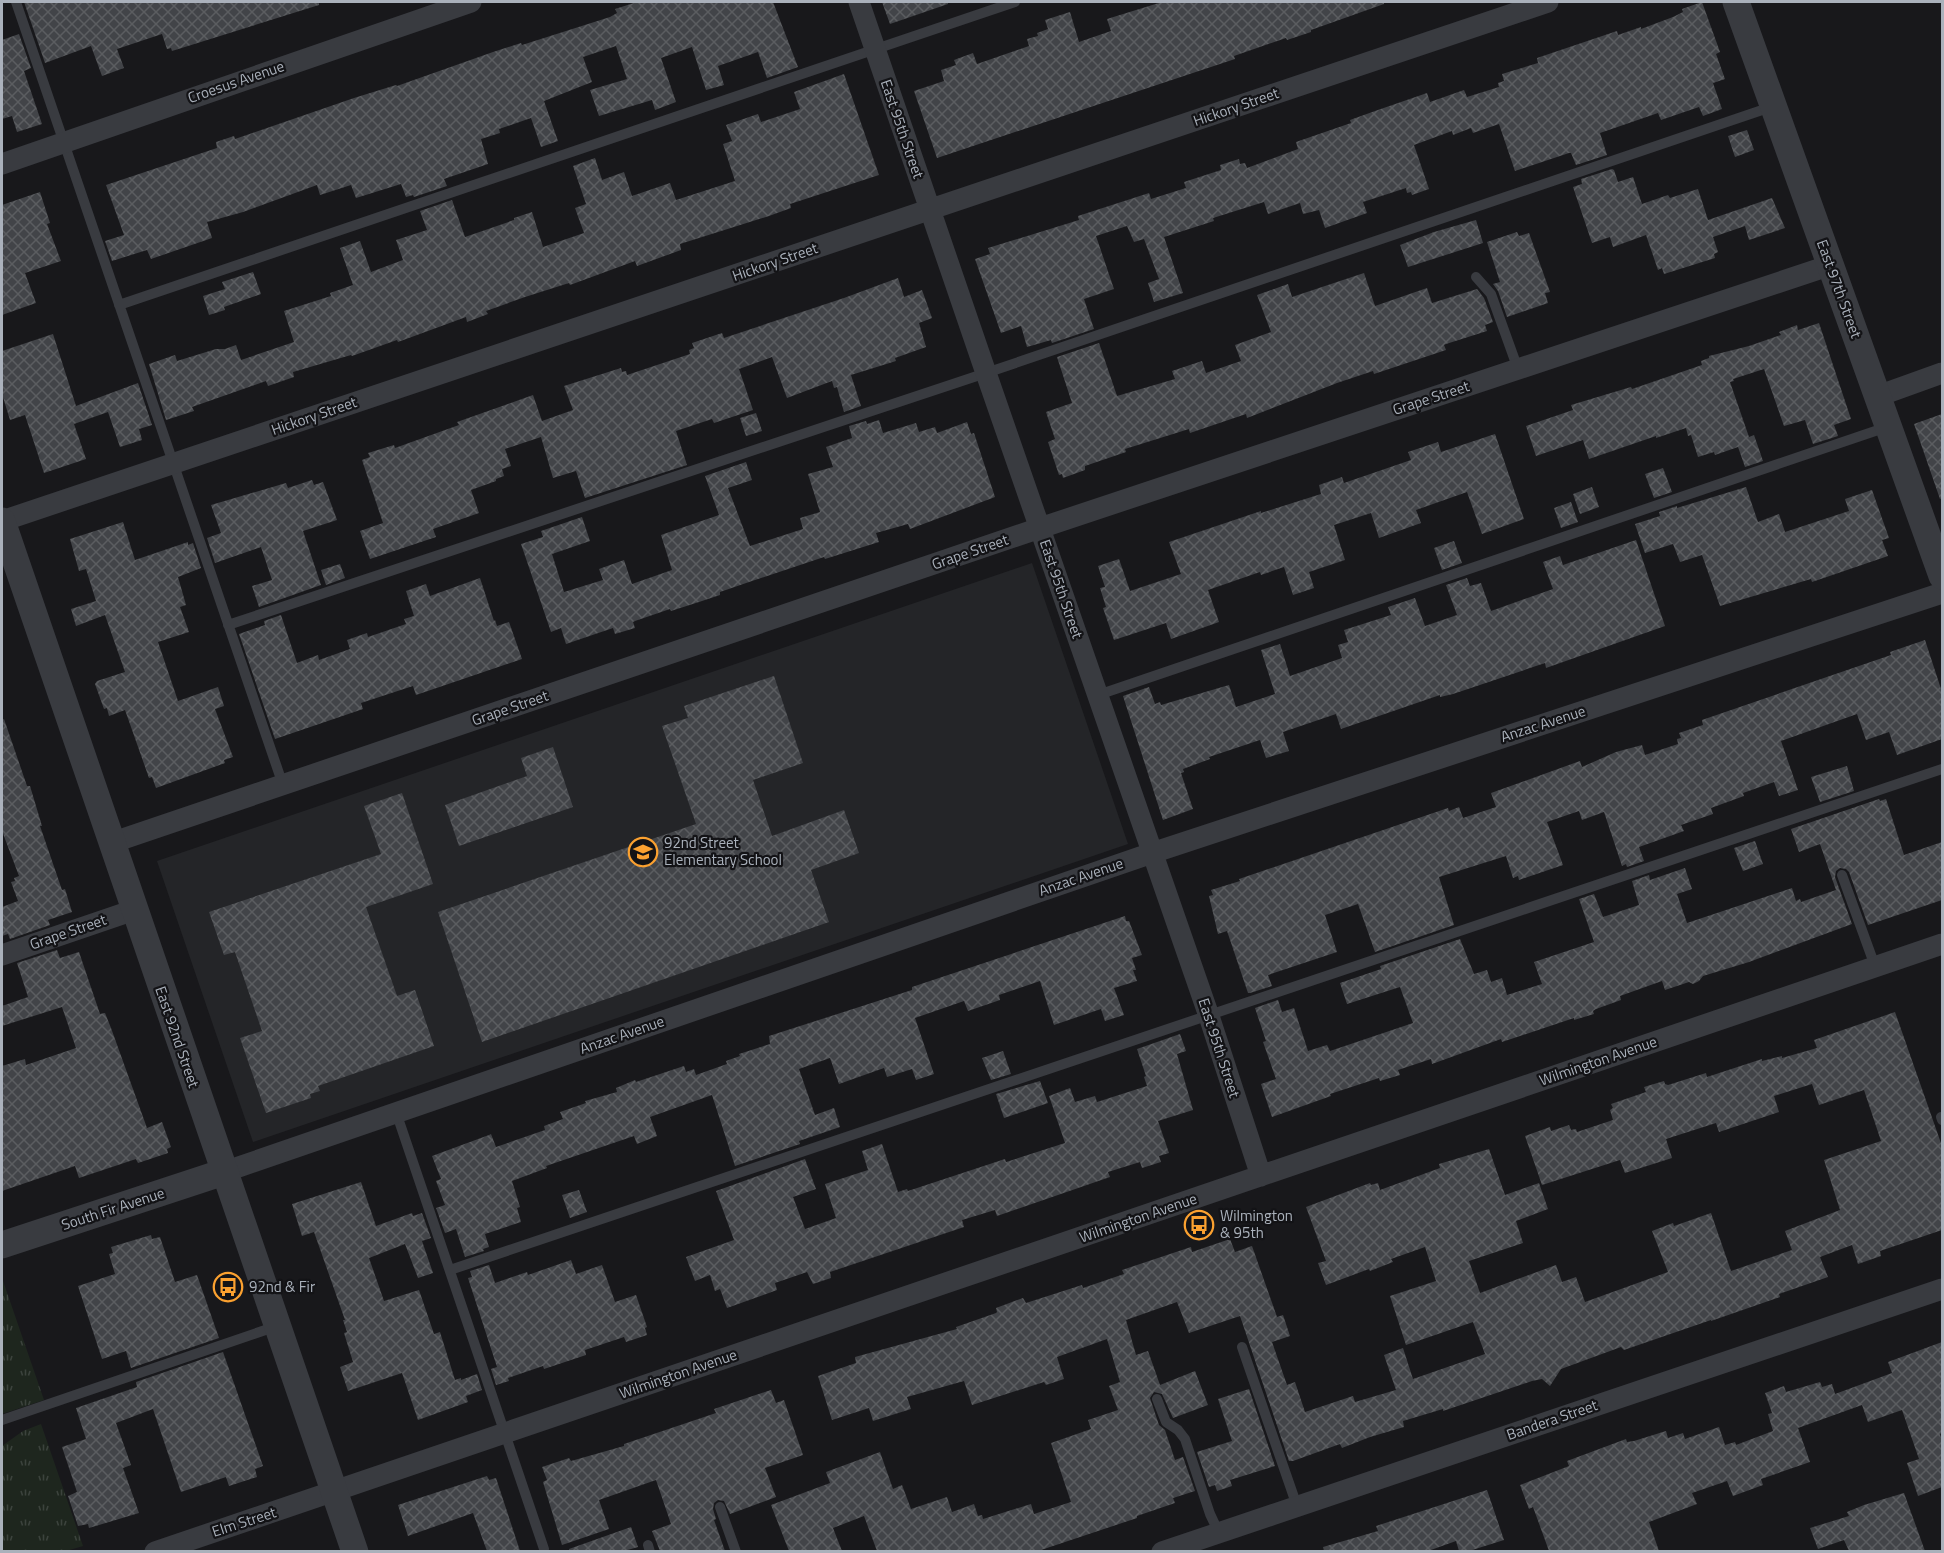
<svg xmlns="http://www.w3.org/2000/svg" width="1944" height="1553" viewBox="0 0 1944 1553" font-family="'Titillium Web',sans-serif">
  <defs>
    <pattern id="grass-tufts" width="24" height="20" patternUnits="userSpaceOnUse" patternTransform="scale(1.5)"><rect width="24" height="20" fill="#1e261e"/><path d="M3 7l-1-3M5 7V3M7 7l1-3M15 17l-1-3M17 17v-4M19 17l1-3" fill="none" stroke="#3c433d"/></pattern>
    <pattern id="building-cross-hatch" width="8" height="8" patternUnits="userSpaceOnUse" patternTransform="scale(1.5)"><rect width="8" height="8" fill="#424448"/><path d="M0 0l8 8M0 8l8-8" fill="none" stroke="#5b5d60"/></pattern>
  </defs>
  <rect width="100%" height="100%" fill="#18181b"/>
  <path fill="#242528" d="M1032,563L1128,844L253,1142L157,861Z"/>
  <path fill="url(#grass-tufts)" d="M2,1278L44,1400L2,1414Z
    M41,1424L83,1546L66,1551H2V1446L23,1431Z"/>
  <path fill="url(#building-cross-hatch)" d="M24,2H319V5L172,51L171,48L167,49L162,34L117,49L124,68L102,76L91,46L45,63Z
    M637,2H773L798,67L767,78L758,52L718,66L724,85L706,90L692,47L661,58L676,102L655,110L652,100L599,116L590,90L627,79L616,46L583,57L592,82L544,101L558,141L541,147L531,118L499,129L500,133L481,139L488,164L444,179L447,186L414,197L413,195L406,197L401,184L356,198L351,185L320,195L317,185L243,212L207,222L212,238L151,259L147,250L112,261L105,241L124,235L106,185L217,148L216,142L234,136L235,139L354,98L396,85L397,86L493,52L521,43L522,45L610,17L617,13L615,9Z
    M882,2H948V4L890,24Z
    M1162,2H1384V4L1311,30V32L1287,40L1286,38L1234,56L1235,59L937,158L914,91L944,81L941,70L956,65L954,60L973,53L977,64L1029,46L1027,39L1038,36L1037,33L1048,29L1045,20L1070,12L1079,42L1111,31L1107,19Z
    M1702,2L1720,52L1716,54L1725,79L1713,83L1722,109L1703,116L1699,107L1661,120L1658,113L1600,133L1607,155L1576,165L1571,153H1569L1515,171L1499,124L1473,133L1471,128L1453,135L1452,131L1414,145L1429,189L1412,195L1411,192L1407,193L1406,188L1363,202L1367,213L1325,228L1319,210L1303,214L1300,203L1268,214L1264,202L1213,218L1214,221L1164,237L1183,293L1154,302L1148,283L1159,279L1144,239L1134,242L1127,226L1096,236L1114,289L1084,299L1094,329L1052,343L1051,340L1027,347L1021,326L1001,333L975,259L990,254L988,248L1079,220L1078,216L1149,193L1151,199L1186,188L1184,182L1221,170L1220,165L1239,159L1240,164L1245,163L1247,168L1298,149L1296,142L1351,123L1350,120L1375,111L1427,93L1430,102L1464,90L1467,97L1499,87L1498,83L1504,81L1502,74L1538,63L1537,58L1617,31L1618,35L1641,27V29L1673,17L1683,12L1682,9Z
    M19,34L31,68L24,71L42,124L17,132L12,116L2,119V40Z
    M844,74L879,175L790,204L791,208L769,216L680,244L681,250L637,266L635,261L570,285L569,283L525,297L486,311L488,314L467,322L466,317L398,342L397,340L352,356L351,355L293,372L294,377L268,386L266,381L192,407L194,411L166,420L149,364L175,355L177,361L216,349H225L236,345L241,360L294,342L284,311L331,296L330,293L353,285L340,248L360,241L371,272L403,260L396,240L427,230L420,211L452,200L465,237L514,220V218L532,212L543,247L584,233L575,208L586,204L573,166L595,158L602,180L624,172L632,196L670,183L676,200L735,181L723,144L732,141L726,125L758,114L761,122L800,109L794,92Z
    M1747,130L1754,150L1735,157L1728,136Z
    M1612,169L1614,170L1618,182L1633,177L1642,204L1668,195L1670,198L1698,189L1708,220L1772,198L1785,228L1749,240L1745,226L1713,237L1718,252L1714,254L1715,258L1664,274L1662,268L1658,270L1646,235L1613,247L1610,237L1592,243L1573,187L1582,184L1581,179Z
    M40,192L50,223L47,224L61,261L25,273L36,303L2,315V205Z
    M1476,220L1483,243L1408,267L1400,245L1434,232Z
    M1517,232L1519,236L1529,233L1550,292L1545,293L1548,303L1507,317L1498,291L1493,284L1500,282L1487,242Z
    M253,272L261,294L224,307L225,310L209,315L203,296L225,289L222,282Z
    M1364,273L1375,306L1427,288L1432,303L1477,289L1484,298L1493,322L1485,325L1487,331L1446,344L1444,345L1446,350L1374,374L1373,371L1337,383L1247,418L1246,414L1190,433L1189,429L1125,449L1126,452L1085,466V470L1063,478L1062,474L1059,475L1048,442L1055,439L1046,412L1072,403L1057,357L1099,343L1117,396L1175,379L1172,371L1202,361L1206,373L1241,361L1235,345L1271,332L1257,295L1288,284L1292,297Z
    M898,278L904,297L922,290L932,318L919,323L926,347L895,358L896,361L851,375L861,406L844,412L837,387L834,388L832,381L787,398L772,357L739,369L753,410L714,423L712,419L676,431L687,465L585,498L576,471L553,478L541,437L505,449L511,466L502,469L504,476L496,479V481L471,490L479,513L433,529L436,537L370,559L360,531L383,523L362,460L370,457L368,453L394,445L395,448L459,425L457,422L533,395L542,421L573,410L564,386L621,368L622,372L626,371L627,375L690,354L689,350L694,348L692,343L722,333L724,338L844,298Z
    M1819,323L1851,419L1834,425L1838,436L1813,444L1805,420L1784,426L1764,369L1733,379L1734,381L1730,382L1749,437L1754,435L1763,461L1745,467L1738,447L1715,455L1714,452L1698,457L1691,435L1688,436L1686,428L1656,438V436L1589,459L1583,440L1536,456L1526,426L1573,410L1571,405L1631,387L1632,389L1702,365L1701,361L1709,358V356L1749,346L1781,335L1779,332L1797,325L1798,330Z
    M53,334L76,406L138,383L152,425L139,429L142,440L120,447L108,412L74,424L86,459L44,473L25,415L10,420L2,394V351Z
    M756,413L762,431L746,436L740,418Z
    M1942,414V498L1940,499L1914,424Z
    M879,420L883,433L916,423L919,432L935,427L937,433L967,422L971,434L974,433L995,497L910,529L908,524L876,533L879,542L825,559L824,557L752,581L720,592V595L699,602L671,611L670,609L635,621L633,622L635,628L615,634L613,628L566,644L561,628L551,632L521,544L543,537L541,531L582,517L590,541L552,554L564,592L603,580L599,569L624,560L632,584L672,570L661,535L719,515L705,476L746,462L752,480L728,488L750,546L803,529L800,518L820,512L808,474L833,467L826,447L852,438L849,426L866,421L867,424Z
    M1495,434L1524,519L1482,534L1467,492L1416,510L1421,523L1379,538L1371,513L1334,525L1345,560L1309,572L1314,588L1293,595L1284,567L1261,575L1260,572L1208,590L1219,622L1171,639L1166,623L1114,640L1103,608L1106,607L1100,588L1105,587L1098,566L1119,559L1130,591L1181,574L1169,542L1261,511V513L1321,494L1319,485L1342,477L1344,483L1411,460L1408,452L1438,442L1441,452Z
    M1663,468L1672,492L1654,498L1645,474Z
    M312,480L314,485L323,482L337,520L303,531L321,585L259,607L252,586L272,580L261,547L215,563L207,538L221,533L211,505L286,483L288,488Z
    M1592,487L1599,507L1580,514L1573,494Z
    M1746,487L1758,522L1779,514L1785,532L1849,511L1845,499L1872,490L1889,538L1882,540L1888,556L1812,582L1811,579L1720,606L1702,555L1680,562L1673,544L1645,553L1635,524L1660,516L1659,512L1677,506V508Z
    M1571,502L1578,522L1561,528L1554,508Z
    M123,522L135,560L188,542V545L193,543L201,568L178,577L186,605L180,607L189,632L158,642L178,701L218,687L224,706L215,709L233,757L224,760L225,763L156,788L152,777L149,778L125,710L109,716L107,708L104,709L95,684L97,681L125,672L105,615L76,626L71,609L96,601L86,569L79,571L70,539Z
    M1636,540L1665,626L1546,668L1545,663L1453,694L1440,697V695L1341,729L1336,714L1283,732L1289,751L1266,758L1260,740L1209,757L1210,759L1183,769L1184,772L1181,773L1193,809L1163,820L1123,696L1149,687L1155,704L1160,702L1161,705L1229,685L1236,707L1275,694L1261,650L1280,644L1290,676L1342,658L1338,645L1348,642L1344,630L1391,615L1388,607L1415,598L1425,626L1457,615L1446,585L1467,578L1470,586L1481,583L1491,611L1553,589L1543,562L1560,556L1563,565Z
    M1454,541L1462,563L1442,570L1434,548Z
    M340,564L345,578L326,585L321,570Z
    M480,578L494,621L495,620L497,626L509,622L522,659L416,695L413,686L361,703L363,709L275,739L239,634L265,625L264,621L281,615L297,663L318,655L319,660L350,649L347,640L367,633L368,637L406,624L404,619L414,616L406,591L426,584L430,596Z
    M1925,640L1942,692V739L1897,755L1889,732L1866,740L1857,714L1781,741L1798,790L1779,796L1774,782L1743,793L1744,796L1711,808L1713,814L1681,825L1684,831L1639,847L1644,861L1627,867L1626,864L1622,866L1604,812L1582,820L1579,811L1547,822L1563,865L1519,880L1518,876L1513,878L1506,856L1439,877L1454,925L1375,952L1358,904L1325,915L1337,952L1268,975L1272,986L1250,993H1248L1227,931L1218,934L1209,896L1213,895L1211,890L1240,881L1239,879L1448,808L1449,811L1459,807L1463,818L1496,807L1491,793L1580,761L1582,767L1616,752L1642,745L1645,755L1678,744L1677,739L1681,738L1679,733L1703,725L1702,720L1891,655L1890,652Z
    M774,676L803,763L753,780L772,836L844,810L859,853L811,870L829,922L482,1042L438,912L696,824L662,726L688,718L684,706Z
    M4,719L27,786H30L42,826H40L62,890L65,889L72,912L48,920L50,925L10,939L8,934L2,936V907L18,901L11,882L15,881L14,878L19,876L2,831V720Z
    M553,747L573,807L459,846L445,805L527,776L521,758Z
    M1847,766L1854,791L1820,802L1811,777Z
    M402,793L433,884L366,907L397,996L415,990L434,1046L318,1086L320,1091L310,1094L311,1098L266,1113L240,1038L262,1031L235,952L224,955L209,912L381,854L364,806Z
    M1879,799L1880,801L1886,799L1904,855L1942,842V900L1868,925L1849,872L1846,869L1840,868L1836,871L1835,877L1852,924L1749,962L1703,976L1699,981L1693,984L1689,982L1665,990L1662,981L1620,996L1621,1000L1596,1009L1593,1011L1594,1014L1574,1020V1018L1502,1042L1501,1039L1432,1064L1431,1059L1398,1070L1400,1075L1380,1081L1379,1078L1330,1094L1331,1096L1272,1117L1261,1084L1276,1079L1263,1042L1266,1041L1255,1008L1278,1000L1282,1012L1294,1008L1308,1051L1327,1045L1330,1051L1413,1023L1400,987L1347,1004L1340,983L1381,969L1380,966L1460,939L1474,974L1487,970L1491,982L1502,978L1507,995L1542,984L1534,962L1594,942L1579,899L1594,894L1603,917L1639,905L1632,881L1649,875L1650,880L1685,868L1692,889L1677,894L1687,923L1792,888L1796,901L1800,899L1801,902L1836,890L1820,844L1799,852L1791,829Z
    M1755,841L1763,864L1743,871L1734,848Z
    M1125,916L1126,921H1129L1142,955L1132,958L1136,970H1133L1137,981L1114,988L1124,1015L1105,1021L1101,1009L1054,1025L1040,981L999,995L1000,1000L968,1011L964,1001L915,1018L934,1074L916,1080L912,1069L887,1077L884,1068L839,1084L830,1058L799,1069L815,1115L834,1108L840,1127L799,1141L800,1144L735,1166L712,1095L650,1117L657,1136L637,1144L634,1136L546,1166L547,1168L512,1181L520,1207L517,1208L521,1222L485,1234L489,1247L483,1249L484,1251L465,1257L456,1229L445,1233L436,1208L445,1205L436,1181L441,1179L432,1156L489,1135L491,1134L496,1147L545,1130L544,1126L563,1119L560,1112L586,1103L585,1101L617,1092L616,1088L635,1080L636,1082L684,1066L686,1072L694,1069L696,1075L727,1064L726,1061L740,1056L739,1054L770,1044L769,1036L912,990V987Z
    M57,950L60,958L79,952L100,1014L105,1013L111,1028L147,1128L162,1122L171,1147L167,1149L168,1153L138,1163L136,1159L79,1178L75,1166L2,1191V1066L25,1059L26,1065L76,1048L62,1007L2,1026V1006L28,997L17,963Z
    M1895,1012L1942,1146V1230L1880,1251L1881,1256L1858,1264L1852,1245L1820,1257L1828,1277L1779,1294L1780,1297L1711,1321V1320L1624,1350L1621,1347L1561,1369L1550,1386L1542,1379L1532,1381L1443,1411V1409L1403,1421L1404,1427L1370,1437L1342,1448L1340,1444L1293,1461H1289L1240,1316L1189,1333L1177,1302L1126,1320L1136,1355L1148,1351L1160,1385L1195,1371L1208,1405L1173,1418L1162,1394L1154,1392L1150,1398L1159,1425L1165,1430L1175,1460L1183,1457L1195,1491L1173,1498L1175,1503L1137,1516V1518L1038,1551H877L864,1516L833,1528L842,1551H789L771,1505L830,1483L826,1472L880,1452L893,1489L902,1485L911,1509L947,1497L952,1512L974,1504L978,1516L982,1515L983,1519L1031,1504L1034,1514L1071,1502L1051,1443L1091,1429L1088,1420L1118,1410L1109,1386L1120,1382L1107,1339L1057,1357L1064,1379L1046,1385L1044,1382L972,1405L964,1381L907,1397L911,1409L873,1421L869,1408L832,1420L818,1376L856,1363L855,1357L957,1329L956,1327L996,1313L997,1312L996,1308L1023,1298L1026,1303L1082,1285L1083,1288L1124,1274L1122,1270L1191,1247L1192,1252L1230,1239L1235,1252L1252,1246L1277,1317L1283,1315L1290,1336L1272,1342L1287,1385L1295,1382L1305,1412L1353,1396L1355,1402L1396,1390L1384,1355L1403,1348L1413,1379L1485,1354L1473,1322L1406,1345L1390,1296L1436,1281L1425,1247L1391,1259L1393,1262L1370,1271L1369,1269L1326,1285L1318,1263L1326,1261L1306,1207L1370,1183L1371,1185L1378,1183L1380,1190L1440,1168L1439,1164L1489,1149L1505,1195L1539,1183L1548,1209L1516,1221L1523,1243L1469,1261L1480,1293L1556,1265L1562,1282L1576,1277L1585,1302L1668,1272L1652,1231L1673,1223L1674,1226L1711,1213L1731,1271L1792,1250L1785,1231L1840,1210L1824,1160L1881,1141L1864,1090L1819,1105L1812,1084L1774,1096L1779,1112L1719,1132L1716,1123L1666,1139L1672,1158L1625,1173L1620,1160L1542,1185L1525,1136L1550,1127L1551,1131L1569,1125L1571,1130L1576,1129L1577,1132L1613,1120L1610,1110L1613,1108L1611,1104L1646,1092L1644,1087L1664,1081L1665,1084L1668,1085L1706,1073L1707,1077L1762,1059V1061L1782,1056V1058L1817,1048L1814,1040Z
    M1180,1034L1186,1051L1177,1054L1193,1110L1158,1121L1169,1153L1159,1156L1161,1162L1142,1168L1140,1162L1108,1172L1110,1177L997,1216L995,1210L962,1220L964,1227L830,1272L831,1278L813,1284L807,1272L775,1283L777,1290L727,1308L720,1289L715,1291L710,1275L695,1281L686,1257L734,1240L716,1191L805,1159L816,1189L793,1197L805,1229L836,1218L825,1184L868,1170L862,1151L882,1144L898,1192L907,1189L908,1191L1005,1159L1006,1162L1065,1143L1049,1096L1070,1088L1075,1102L1095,1096L1097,1102L1147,1086L1144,1077L1146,1076L1137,1049Z
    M1003,1051L1011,1074L991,1080L982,1058Z
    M1040,1081L1048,1103L1004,1118L996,1094Z
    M361,1182L376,1226L412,1213L413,1216L422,1213L431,1238L422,1241L433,1273L418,1278L405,1244L369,1258L384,1301L419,1290L434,1334L440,1332L455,1380L461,1378V1380L477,1374L482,1390L466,1396L468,1402L418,1420L402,1373L348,1391L340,1367L353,1362L344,1333L347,1332L343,1320H345L314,1232L302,1236L292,1204Z
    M579,1190L587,1212L570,1218L562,1195Z
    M151,1235L152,1239L160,1237L175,1282L197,1275L219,1338L131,1368L126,1351L102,1359L78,1286L115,1274L109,1254L113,1253L111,1247Z
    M571,1260L576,1274L602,1265L615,1302L636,1295L647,1327L645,1328L647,1335L626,1342L624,1337L585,1350L586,1355L544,1369L543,1366L508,1378L509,1381L496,1385L491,1369L497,1367L468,1278L472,1277L470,1271L489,1265L495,1283L527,1272L528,1275Z
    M1942,1342V1433L1940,1434L1942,1442V1487L1918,1496L1907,1463L1919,1459L1902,1410L1868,1422L1862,1405L1798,1428L1810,1462L1761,1479L1763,1485L1733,1496L1727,1481L1692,1493L1697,1504L1649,1522L1659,1551H1549L1533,1507L1529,1509L1520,1485L1569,1466L1567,1461L1626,1439L1627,1442L1634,1441L1666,1431L1668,1438L1683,1433L1685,1439L1719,1427L1725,1445L1735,1442L1736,1445L1773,1431L1768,1414L1772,1413L1765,1393L1784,1386L1786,1392L1820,1382L1822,1387L1832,1384L1835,1394L1892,1373L1888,1362Z
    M223,1352L263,1466L255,1469L257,1477L229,1486L226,1477L181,1492L153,1409L116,1423L131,1465L123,1468L139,1513L89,1528L88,1524L78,1526L68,1496L77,1492L62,1447L86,1439L76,1408L137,1387L136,1382Z
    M1249,1389L1275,1466L1230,1480L1232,1486L1217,1491L1215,1485L1209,1487L1197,1452L1232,1441L1218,1399Z
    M771,1390L776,1403L784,1400L803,1455L765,1468L776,1497L730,1514L724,1501L718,1500L714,1503L713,1509L716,1519L714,1520L725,1551H660L652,1531L671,1524L656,1480L599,1500L609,1529L562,1545L543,1482L547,1480L542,1467L569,1458L571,1461L624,1446V1444L716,1413L714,1409Z
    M487,1476L489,1480L496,1478L520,1551H487L473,1513L408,1536L398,1505Z
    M1487,1490L1504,1540L1469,1551H1459L1456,1541L1428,1551H1324L1323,1547L1378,1531L1376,1526Z
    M1904,1493L1925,1551H1849L1844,1540L1818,1549L1810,1528L1849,1516L1847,1512L1864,1505Z
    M631,1527L638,1547L624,1551H569V1549Z"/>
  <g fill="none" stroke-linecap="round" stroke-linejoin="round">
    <path stroke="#393b40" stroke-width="10" d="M16,2L283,785
      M1476,277L1491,294L1518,369
      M119,305L1015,2
      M228,625L986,373L1774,106
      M1098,695L1887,427
      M1842,875L1875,966
      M396,1112L544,1549
      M1941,1117L1942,1120
      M450,1270L1942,769
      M1242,1347L1297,1506
      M1157,1399L1166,1422L1178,1430L1185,1439L1210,1514L1219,1533
      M2,1420L277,1326
      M720,1507L736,1552
      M648,1545L650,1552"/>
    <path stroke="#393b40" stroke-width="21" d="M859,2L986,373L1208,1013L1261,1176
      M2,164L471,2
      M1878,396L1942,373
      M2,521L1548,2
      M111,843L1040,528L1831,265
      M2,955L134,910
      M224,1172L1152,853L1942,593
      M155,1552L1942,944
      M1162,1552L1942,1289"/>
    <path stroke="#393b40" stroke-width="27" d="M1736,2L1942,576
      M2,521L355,1552
      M2,1245L224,1172"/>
  </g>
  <defs>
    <g id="school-ring" transform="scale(1.5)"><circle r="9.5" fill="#131316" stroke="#fba130" stroke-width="1.5"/><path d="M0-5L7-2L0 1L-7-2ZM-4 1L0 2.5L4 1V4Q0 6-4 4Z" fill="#fba130"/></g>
    <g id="bus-ring" transform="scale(1.5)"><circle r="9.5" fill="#131316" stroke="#fba130" stroke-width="1.5"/><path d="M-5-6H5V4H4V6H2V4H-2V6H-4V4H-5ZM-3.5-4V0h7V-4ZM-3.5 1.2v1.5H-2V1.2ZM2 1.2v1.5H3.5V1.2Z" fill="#fba130"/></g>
  </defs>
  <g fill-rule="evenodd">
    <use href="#school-ring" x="643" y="852"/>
    <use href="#bus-ring" x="1199" y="1225"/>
    <use href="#bus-ring" x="228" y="1287"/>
  </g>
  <g text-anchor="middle" stroke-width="4.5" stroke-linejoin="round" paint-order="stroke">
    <g font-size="15" fill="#aab1bb" stroke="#131316">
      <text transform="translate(236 82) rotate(-19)" y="5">Croesus Avenue</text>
      <text transform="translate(1236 107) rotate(-19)" y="5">Hickory Street</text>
      <text transform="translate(902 129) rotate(71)" y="5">East 95th Street</text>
      <text transform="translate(775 262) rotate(-19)" y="5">Hickory Street</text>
      <text transform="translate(1839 289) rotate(70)" y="5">East 97th Street</text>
      <text transform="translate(1431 398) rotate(-18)" y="5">Grape Street</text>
      <text transform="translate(314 416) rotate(-19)" y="5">Hickory Street</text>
      <text transform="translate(970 552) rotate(-19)" y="5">Grape Street</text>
      <text transform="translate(1061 589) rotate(71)" y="5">East 95th Street</text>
      <text transform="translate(510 708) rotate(-19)" y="5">Grape Street</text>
      <text transform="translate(1543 724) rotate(-18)" y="5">Anzac Avenue</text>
      <text transform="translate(1081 877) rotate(-19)" y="5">Anzac Avenue</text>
      <text transform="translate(68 932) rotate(-19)" y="5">Grape Street</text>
      <text transform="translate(622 1035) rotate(-19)" y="5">Anzac Avenue</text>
      <text transform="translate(177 1037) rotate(71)" y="5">East 92nd Street</text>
      <text transform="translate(1219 1048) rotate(72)" y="5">East 95th Street</text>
      <text transform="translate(1598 1061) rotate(-19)" y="5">Wilmington Avenue</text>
      <text transform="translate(113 1209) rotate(-18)" y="5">South Fir Avenue</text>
      <text transform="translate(1138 1218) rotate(-19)" y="5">Wilmington Avenue</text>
      <text transform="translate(678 1374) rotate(-19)" y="5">Wilmington Avenue</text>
      <text transform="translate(1552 1420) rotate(-19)" y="5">Bandera Street</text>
      <text transform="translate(244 1522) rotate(-18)" y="5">Elm Street</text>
    </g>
    <g font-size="15" fill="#aab1bb" stroke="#131316" text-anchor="start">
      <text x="664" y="848">92nd Street<tspan x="664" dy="17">Elementary School</tspan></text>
      <text x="1220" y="1221">Wilmington<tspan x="1220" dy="17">&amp; 95th</tspan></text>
      <text x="249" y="1292">92nd &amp; Fir</text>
    </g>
  </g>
  <rect width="1944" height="1553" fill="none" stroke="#aab1bb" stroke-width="6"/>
</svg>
